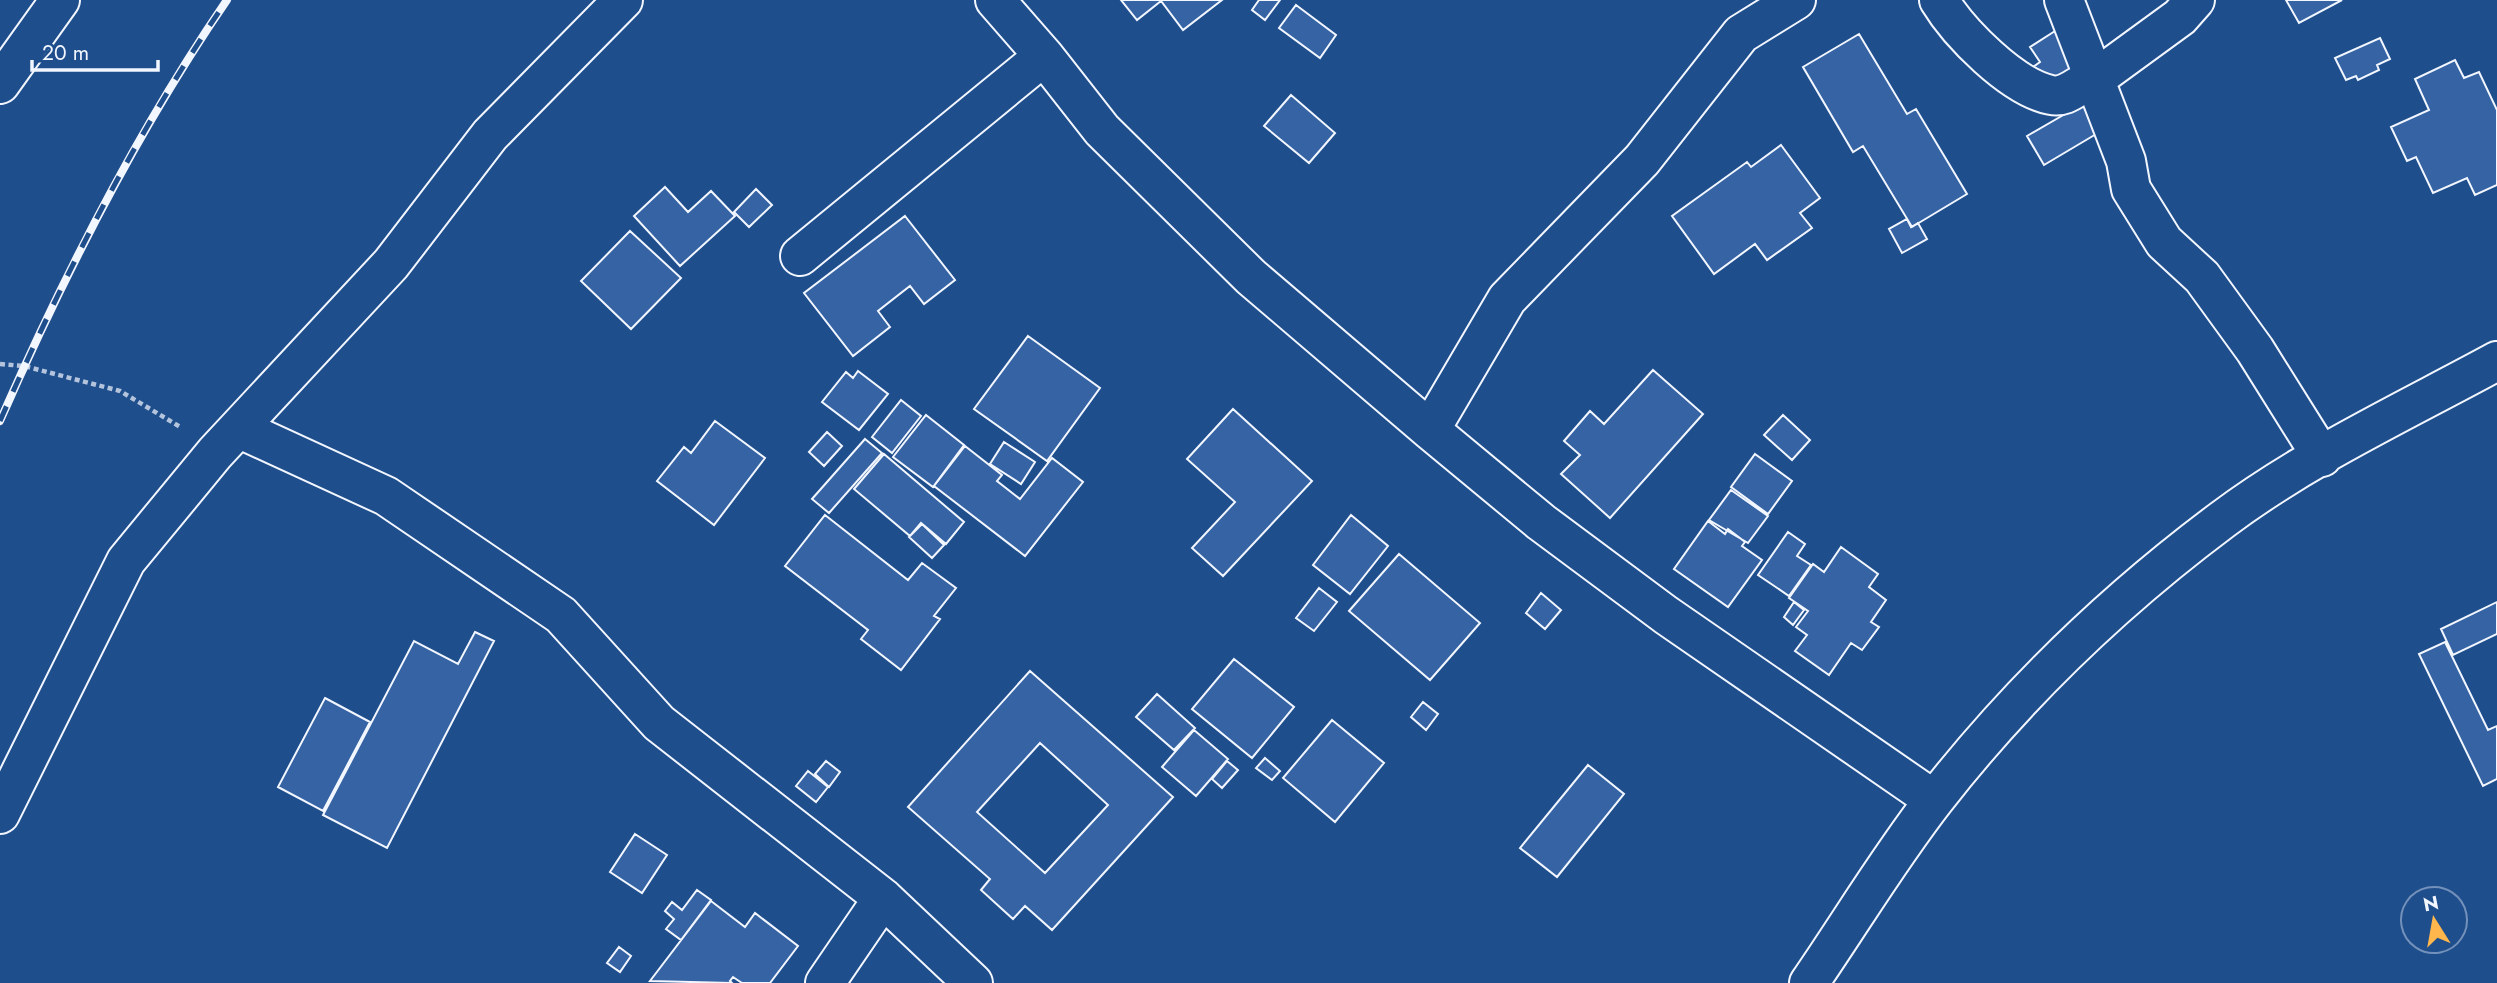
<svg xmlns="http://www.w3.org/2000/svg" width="2497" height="983" viewBox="0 0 2497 983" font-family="Jost,sans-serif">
  <rect width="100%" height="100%" fill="#1f4e8c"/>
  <path fill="#3563a3" stroke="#f2f6ff" stroke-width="2" fill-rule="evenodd" d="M1121,0H1222L1183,30L1161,1L1137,20Z
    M1259,0H1280L1265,20L1252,10Z
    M2286,0H2342L2299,23Z
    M1296,5L1336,35L1320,58L1279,28Z
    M2055,31L2080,69L2050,92L2033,67L2040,62L2030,47Z
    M1859,34L1907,114L1916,109L1967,194L1912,227L1863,146L1853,152L1803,67Z
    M2380,38L2390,59L2377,65L2379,70L2358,80L2356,76L2346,80L2335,58Z
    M2455,60L2464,78L2479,72L2497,110V185L2475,195L2467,178L2433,193L2416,157L2407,161L2391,127L2429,110L2415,79Z
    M1291,95L1335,133L1309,163L1264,126Z
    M2091,99L2108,127L2044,165L2027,136Z
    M1781,145L1820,198L1800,213L1812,228L1767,260L1755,244L1714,274L1672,216L1747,162L1751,167Z
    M665,187L688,212L711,191L735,216L680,266L634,216Z
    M756,189L772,205L749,227L734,212Z
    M905,216L955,280L924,304L910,286L878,311L890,327L853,356L804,293Z
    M1907,219L1911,227L1918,223L1927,239L1902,253L1889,229Z
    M630,231L681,278L631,329L581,281Z
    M1028,336L1100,388L1047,461L974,409Z
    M1653,370L1703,414L1610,518L1561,474L1580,455L1564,441L1590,411L1604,424Z
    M858,371L888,394L859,430L822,402L846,372L853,378Z
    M901,400L921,416L892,453L872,437Z
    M1233,409L1312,481L1223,576L1192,548L1235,502L1187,459Z
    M926,415L964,445L933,487L893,457Z
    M1783,415L1810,440L1792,460L1764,435Z
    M715,421L765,458L714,525L657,481L684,447L691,453Z
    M827,432L842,446L824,466L809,452Z
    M865,439L882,453L829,513L812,499Z
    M1004,442L1035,462L1021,484L990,464Z
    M965,446L1002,475L997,481L1020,499L1052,458L1083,482L1025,556L934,486Z
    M884,454L964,522L946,544L921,523L910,536L854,489Z
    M1755,454L1792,481L1768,514L1731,487Z
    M1731,490L1768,516L1748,543L1709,520Z
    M825,515L908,580L922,563L956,588L934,616L940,619L901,670L861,639L868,630L785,566Z
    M1351,515L1388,546L1350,594L1313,565Z
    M1708,521L1725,534L1728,529L1745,542L1742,546L1762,560L1728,607L1674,569Z
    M922,524L944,545L932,558L909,537Z
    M1788,532L1805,544L1797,556L1811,565L1789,596L1758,575Z
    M1841,547L1878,574L1869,587L1886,600L1871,622L1879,627L1862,650L1851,643L1829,675L1795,651L1807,635L1796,627L1808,611L1789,598L1813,564L1824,572Z
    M1399,554L1480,623L1430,680L1349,611Z
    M1319,588L1337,602L1314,631L1296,618Z
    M1541,593L1561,610L1545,629L1526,613Z
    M1794,602L1804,610L1793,625L1784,617Z
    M2497,602V634L2453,655L2441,629Z
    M475,632L494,641L387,848L323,815L414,641L458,664Z
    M2445,642L2488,730L2497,726V779L2483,786L2419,654Z
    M1234,659L1294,707L1252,758L1192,709Z
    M1030,671L1173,797L1052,930L1025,906L1013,919L981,890L990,879L908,807ZM1040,743L1108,805L1045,873L977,812Z
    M1157,694L1195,728L1174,750L1136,717Z
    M325,698L370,722L323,811L278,787Z
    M1423,702L1438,714L1426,730L1411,717Z
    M1332,720L1384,763L1335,822L1283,778Z
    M1194,730L1228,759L1196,796L1162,767Z
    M1265,758L1280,771L1272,780L1256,768Z
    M826,761L840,772L829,787L815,774Z
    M1227,761L1238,770L1222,788L1212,779Z
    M1588,765L1624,794L1557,877L1520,848Z
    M808,771L828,787L816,802L796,786Z
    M635,834L667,855L642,893L610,872Z
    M697,890L711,900L681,940L666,929L674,919L665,911L672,902L682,910Z
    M711,901L745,927L755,913L798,946L770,983H742L733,977L730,981L732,983L650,981Z
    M619,947L631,956L620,972L607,963Z"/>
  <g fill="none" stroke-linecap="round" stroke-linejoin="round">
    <g stroke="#f2f6ff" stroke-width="42">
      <path id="minor" d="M995,0L1044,56L1102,130L1251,277L1430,430L1541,522L1666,615L1934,800
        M1939,0C1959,33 2012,87 2051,95C2069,99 2079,81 2095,79L2180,17L2195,0
        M2064,0L2126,161L2131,189L2164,242L2202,277L2255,350L2322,457
        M0,84L60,0
        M800,256L1044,56
        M240,429L386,496L561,615L659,723L883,898L973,983
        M1430,430L1507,299L1642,160L1741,34L1796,0
        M0,814L126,561L215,453L391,264L490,135L623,0
        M825,983L883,898
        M1809,983C1851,922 1889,858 1935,799C2017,694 2115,600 2222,520C2304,458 2407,410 2497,361"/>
    </g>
    <path stroke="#b3c4dc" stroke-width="4.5" stroke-dasharray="5 3.5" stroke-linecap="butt" d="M0,364L24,366L120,391L182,428"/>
    <use href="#minor" stroke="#1f4e8c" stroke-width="38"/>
    <g stroke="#f2f6ff" stroke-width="8">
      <path id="rail" d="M0,421C64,275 137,131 227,0"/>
    </g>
    <use href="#rail" stroke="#1f4e8c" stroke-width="5" stroke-dasharray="16" stroke-linecap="butt"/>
  </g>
  <g transform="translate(2434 920) rotate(349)"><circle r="33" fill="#1f4e8c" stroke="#7391ba" stroke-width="2"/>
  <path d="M0-5L12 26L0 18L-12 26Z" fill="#ffb74d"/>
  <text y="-10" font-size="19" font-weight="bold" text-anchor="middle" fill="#f2f6ff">N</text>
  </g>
  <path d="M32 60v10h126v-10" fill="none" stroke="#f2f6ff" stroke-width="3.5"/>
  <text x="42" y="60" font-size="21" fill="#f2f6ff" stroke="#1f4e8c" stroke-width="5" paint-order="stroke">20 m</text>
</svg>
